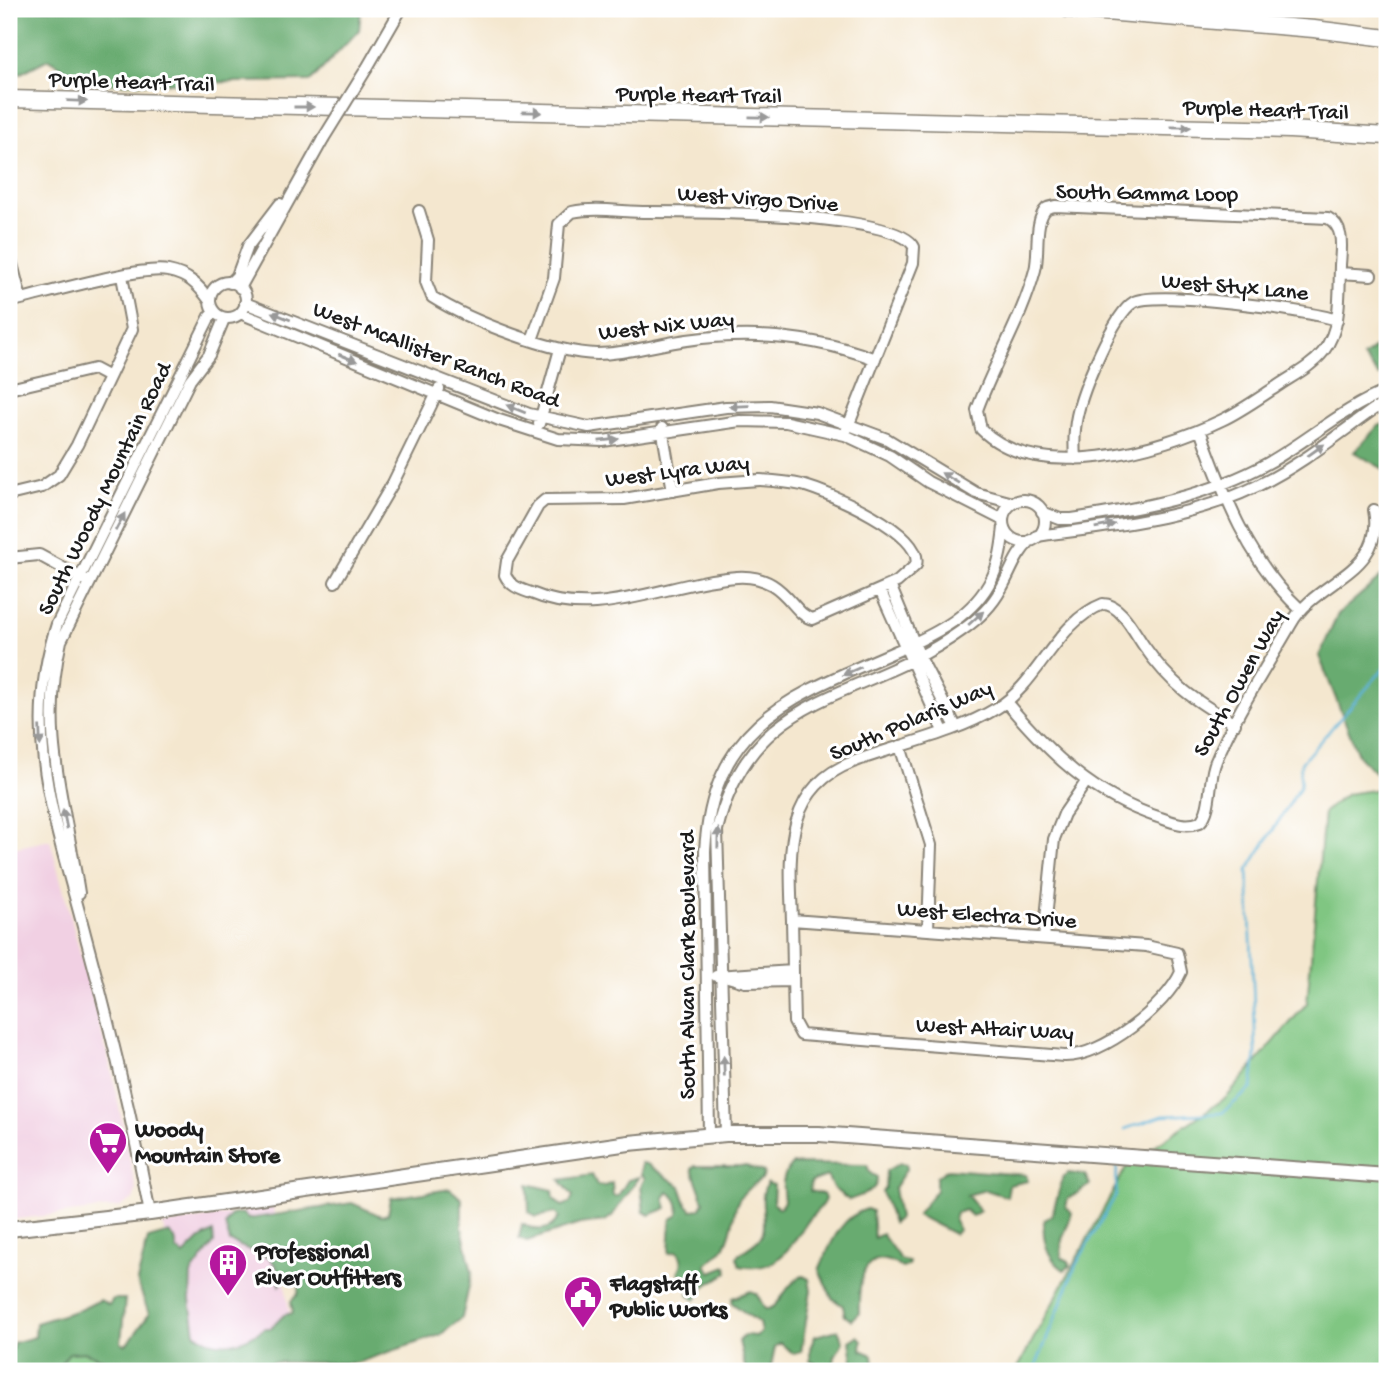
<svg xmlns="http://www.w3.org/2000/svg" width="1396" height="1380" viewBox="0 0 1396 1380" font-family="'Gochi Hand',sans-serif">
  <rect width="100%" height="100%" fill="#fff"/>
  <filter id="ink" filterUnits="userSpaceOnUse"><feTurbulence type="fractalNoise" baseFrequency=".0143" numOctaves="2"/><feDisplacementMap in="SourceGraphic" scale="14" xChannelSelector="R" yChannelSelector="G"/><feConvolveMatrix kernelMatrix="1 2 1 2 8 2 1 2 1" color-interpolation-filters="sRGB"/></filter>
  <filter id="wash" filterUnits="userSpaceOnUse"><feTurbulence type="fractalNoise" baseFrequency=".00686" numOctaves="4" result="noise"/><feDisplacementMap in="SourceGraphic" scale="28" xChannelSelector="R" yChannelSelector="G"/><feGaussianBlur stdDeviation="1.57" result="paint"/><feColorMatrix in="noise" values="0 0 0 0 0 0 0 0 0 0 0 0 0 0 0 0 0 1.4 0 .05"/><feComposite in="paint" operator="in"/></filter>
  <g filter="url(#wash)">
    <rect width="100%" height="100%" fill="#f4e7cf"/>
    <path fill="#f1d0e3" d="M50,840L112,1072L136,1190L133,1199L120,1207L9,1220V849Z
      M273,1207L293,1336L184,1354L163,1225Z"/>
    <path fill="#80c682" stroke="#4e714f" stroke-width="2" d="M1379,789L1387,793V1371H1016L1128,1164L1227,1097L1307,1003L1324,812L1347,794Z
      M84,1352L123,1366L127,1371H61L60,1364L69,1353Z"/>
    <path fill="#68ab70" stroke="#426446" stroke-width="2" d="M9,9H357L361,11L359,30L311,81L102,84L67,70L48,59L9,79Z
      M1387,339V375L1379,376L1363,357Z
      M1387,423V471L1354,452L1378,426Z
      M1387,572V784L1359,757L1319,656L1338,614Z
      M641,1163L647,1164L680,1186L686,1204L692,1210L700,1209L704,1202L692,1169L695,1166H746L764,1172L763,1178C723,1203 742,1211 725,1246C721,1253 712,1259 706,1265L711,1272L726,1266L728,1272L707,1285L695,1300L688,1295L692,1276H681L678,1272C683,1264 683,1259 677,1251L669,1253L671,1219L678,1215C680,1205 677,1197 668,1192L664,1198L667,1208L650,1215L644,1212L641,1186L645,1178L641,1174Z
      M900,1163L906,1164L907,1168L894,1188L899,1218L893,1223L882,1192L885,1188L886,1171Z
      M792,1164L867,1165L870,1173L877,1177C878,1192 862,1195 849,1200L834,1189L827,1176L811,1182L810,1191L823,1194L825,1199C822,1208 818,1209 812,1216C790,1243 782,1274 740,1266L737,1257C744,1249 753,1246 759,1239C771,1226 756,1201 767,1183L774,1185L773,1203L780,1208L784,1201C782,1187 781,1176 792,1164Z
      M948,1169L1026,1175L1028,1181L1009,1185L1007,1197L986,1190L967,1195L980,1211L972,1216L965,1210L956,1213L954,1220L959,1230L954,1234L917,1215L936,1190V1177Z
      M1068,1173L1085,1175L1090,1185L1068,1199L1066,1207L1072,1213L1062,1240L1061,1257L1069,1261L1070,1266L1064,1270C1047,1258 1042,1241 1044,1220L1052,1215L1063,1177Z
      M592,1175L597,1185L605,1186L612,1183L613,1196H618L628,1180L639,1177L612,1216L605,1221L580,1224L527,1241L519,1238L522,1224C536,1231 549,1234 559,1217L555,1213L536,1217L529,1212L528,1184L553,1190L554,1199L562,1206L570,1203L573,1196L560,1180Z
      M450,1189L462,1199V1228L472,1273L462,1318L440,1335L356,1363L274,1362L233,1371H127L123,1366L84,1352L69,1353L61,1363V1371H9V1350L13,1348V1343L35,1337L36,1323L82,1309L100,1300L109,1305L113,1299H125L121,1343L125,1345C129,1343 145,1320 149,1314L137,1281L148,1239L169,1233L175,1239L177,1250L184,1255L200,1239L213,1232L214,1243L191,1274L190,1300L195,1333C218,1351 242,1344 265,1328H271L284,1315L293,1313L291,1301L298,1294L300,1282L295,1276H287L280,1285L277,1268L270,1258L230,1242L225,1225L231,1215L242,1213L248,1219L352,1203L381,1216L388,1214L391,1198Z
      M867,1209L872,1211L874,1238L882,1234L900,1259L909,1262L908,1266L902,1268C862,1241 858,1285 859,1313L852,1320L845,1316L843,1306L832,1298L819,1270C830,1246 839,1217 867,1209Z
      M803,1276L809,1279L811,1290L801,1352L794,1354L780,1343L775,1347L770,1371H746L739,1341L745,1335L756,1336L761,1332L759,1323L732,1303L733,1298L751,1291L757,1294L765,1309C781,1310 783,1284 803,1276Z
      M838,1330L843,1342L835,1356L833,1369L822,1371L817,1364L810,1361V1348L815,1336Z
      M858,1336L862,1340L861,1350L873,1355L874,1365L895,1371H844L853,1361L850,1341Z"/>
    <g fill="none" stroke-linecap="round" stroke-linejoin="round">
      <path stroke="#59b0d6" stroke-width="2.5" d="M1125,1129L1162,1116L1222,1113L1252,1088L1256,1052L1248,870L1300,787L1301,763L1387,665
        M1034,1371L1076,1265L1116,1195L1117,1164"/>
    </g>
  </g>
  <g filter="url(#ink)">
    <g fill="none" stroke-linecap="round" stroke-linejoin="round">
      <g stroke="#888276" stroke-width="14">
        <path id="minor" d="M367,68L401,9
          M1055,206L1328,218C1345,227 1341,248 1340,265C1339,294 1342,327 1323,352C1311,367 1292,376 1276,387C1259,398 1241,411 1222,420C1160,450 1037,485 981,429L977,410C994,363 1022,319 1035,270C1040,252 1033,221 1047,208Z
          M419,211L428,240L426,282L432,297C470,321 553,353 597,354C628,354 657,344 687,340C751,331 814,336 875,359
          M9,252L21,299
          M1340,273L1371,275
          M210 300a18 18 0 1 1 36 0a18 18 0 1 1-36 0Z
          M230,283L237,276L248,246L280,204
          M240,288L323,139
          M9,302C41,295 141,265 168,271C188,275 198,284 210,301
          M245,303L529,414L589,427L726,407L770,406L817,413L887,439L976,493L1013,503
          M240,313L499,420L558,439L603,441L740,421L786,422L845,435L890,456L928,482L1003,520
          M532,340L554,278L559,224L572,212C596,207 623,212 647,212C688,212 899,212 914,247L913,263L847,429
          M9,389L94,369L109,377
          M539,424L560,349
          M662,428L673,491
          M1200,430C1224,496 1248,561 1301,610
          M1075,459C1074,445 1074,430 1077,416C1082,392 1113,314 1134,302C1157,290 1307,310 1337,320
          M759,480C773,481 788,482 802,485C828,492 925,533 916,565L897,582L813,619C792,616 786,574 737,577C670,581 598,622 531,593C520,589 510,586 505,575L507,561L538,506L545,500L624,499L718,483Z
          M9,495L42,487L59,475L77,445L132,329L122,276
          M1003 521a21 21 0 1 1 42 0a21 21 0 1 1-42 0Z
          M1042,512L1060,519H1072C1138,509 1209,496 1268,463C1309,440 1343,408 1387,391
          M1037,536C1110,526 1190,519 1257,486C1299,466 1336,436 1374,409L1387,405
          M9,558L39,555L83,579
          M335,582L393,483L439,389
          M890,585L920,657L956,727
          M880,590L943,731
          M1006,702C1050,754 1093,796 1158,817C1172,822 1186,828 1200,822C1213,809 1208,778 1216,761C1235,714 1266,668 1291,624C1316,579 1386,573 1374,510
          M900,746L931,845L928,929
          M79,893C65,802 39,735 61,641L190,380L209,355L224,319
          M792,920L1146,946L1177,953L1181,972C1166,1006 1103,1057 1064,1056L801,1035L794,1022C793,988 793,955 792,921C790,859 781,789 853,762C901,744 954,734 997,708C1039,683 1056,622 1103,604C1121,604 1134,632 1144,646C1171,685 1194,700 1235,724
          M1044,938L1054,839L1064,814L1086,782
          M716,976L793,971
          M728,977L745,982L793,981
          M726,1134L717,830C752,687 861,703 961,631C977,620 992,606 1001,589C1012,570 1015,555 1031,540
          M709,1135L705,851C713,719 796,695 901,649C937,633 974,615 992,578C1000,562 1002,545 1004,527
          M150,1213C132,1119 110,1026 85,934C57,826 20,735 57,624L213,310"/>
      </g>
      <g stroke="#888276" stroke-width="18">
        <path id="major" d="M9,1229L150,1213L629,1143L726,1134H819L1387,1176"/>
      </g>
      <g stroke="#888276" stroke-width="19">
        <path id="highway" d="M1068,9L1314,29L1387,38
          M9,99L1290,130L1387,136"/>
      </g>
      <use href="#minor" stroke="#fff" stroke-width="10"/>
      <use href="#major" stroke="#fff" stroke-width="14"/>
      <use href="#highway" stroke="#fff" stroke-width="16"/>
      <g stroke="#888276" stroke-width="14" stroke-linecap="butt">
        <path id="minor-bridge" d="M323,139L367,68"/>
      </g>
      <use href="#minor-bridge" stroke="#fff" stroke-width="10"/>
    </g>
    <defs><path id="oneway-solid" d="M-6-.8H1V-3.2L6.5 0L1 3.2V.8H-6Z" transform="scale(1.75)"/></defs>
    <g fill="#999">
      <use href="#oneway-solid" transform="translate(77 101) rotate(2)"/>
      <use href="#oneway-solid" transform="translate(304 107)"/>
      <use href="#oneway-solid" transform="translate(532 112) rotate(1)"/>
      <use href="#oneway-solid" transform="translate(759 117) rotate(1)"/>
      <use href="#oneway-solid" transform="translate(1181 127) rotate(1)"/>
      <use href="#oneway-solid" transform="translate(281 316) rotate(-158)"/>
      <use href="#oneway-solid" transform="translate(348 358) rotate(22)"/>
      <use href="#oneway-solid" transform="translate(739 406) rotate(178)"/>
      <use href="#oneway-solid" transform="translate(516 409) rotate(-158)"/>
      <use href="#oneway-solid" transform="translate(609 440) rotate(-6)"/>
      <use href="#oneway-solid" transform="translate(1316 450) rotate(-35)"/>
      <use href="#oneway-solid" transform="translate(950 478) rotate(-149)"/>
      <use href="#oneway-solid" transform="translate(120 522) rotate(-62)"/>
      <use href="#oneway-solid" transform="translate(1105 526) rotate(-10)"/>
      <use href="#oneway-solid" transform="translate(976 618) rotate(-42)"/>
      <use href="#oneway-solid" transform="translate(852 671) rotate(156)"/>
      <use href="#oneway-solid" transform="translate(40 736) rotate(88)"/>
      <use href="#oneway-solid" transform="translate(65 819) rotate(-101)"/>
      <use href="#oneway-solid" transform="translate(718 838) rotate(-89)"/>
      <use href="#oneway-solid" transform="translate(724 1066) rotate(-92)"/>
    </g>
  </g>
  <defs>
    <g id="supermarket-pin" transform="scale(2.0125)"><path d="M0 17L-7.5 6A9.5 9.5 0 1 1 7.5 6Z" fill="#b5179e" stroke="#fff"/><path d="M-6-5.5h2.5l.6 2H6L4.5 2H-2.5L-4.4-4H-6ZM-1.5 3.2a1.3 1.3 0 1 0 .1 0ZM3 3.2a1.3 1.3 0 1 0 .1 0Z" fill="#fff"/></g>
    <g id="building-pin" transform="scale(2.0125)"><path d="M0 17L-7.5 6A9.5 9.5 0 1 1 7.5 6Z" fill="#b5179e" stroke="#fff"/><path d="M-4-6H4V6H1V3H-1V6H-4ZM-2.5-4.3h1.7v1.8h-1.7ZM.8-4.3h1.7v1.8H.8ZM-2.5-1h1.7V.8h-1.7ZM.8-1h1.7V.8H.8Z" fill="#fff"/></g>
    <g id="civic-pin" transform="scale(2.0125)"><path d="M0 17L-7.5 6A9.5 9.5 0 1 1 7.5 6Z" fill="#b5179e" stroke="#fff"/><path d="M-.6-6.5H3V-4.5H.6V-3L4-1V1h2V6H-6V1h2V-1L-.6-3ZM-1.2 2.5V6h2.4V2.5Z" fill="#fff"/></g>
  </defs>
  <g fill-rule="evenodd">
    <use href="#supermarket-pin" x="108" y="1141"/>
    <use href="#building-pin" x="228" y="1263"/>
    <use href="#civic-pin" x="583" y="1295"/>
  </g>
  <g text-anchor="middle" stroke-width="6" stroke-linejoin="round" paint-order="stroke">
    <g font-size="23" fill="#1c1c1c" stroke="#fff">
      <text transform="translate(132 80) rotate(2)" y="8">Purple Heart Trail</text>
      <text transform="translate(699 93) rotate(1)" y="8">Purple Heart Trail</text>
      <text transform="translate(1266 108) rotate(2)" y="8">Purple Heart Trail</text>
      <text transform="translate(1147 191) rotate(1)" y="8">South Gamma Loop</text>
      <text transform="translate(758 197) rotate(4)" y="8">West Virgo Drive</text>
      <text transform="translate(1235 285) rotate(5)" y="8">West Styx Lane</text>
      <text transform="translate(666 324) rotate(-6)" y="8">West Nix Way</text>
      <text transform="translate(437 353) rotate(21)" y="8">West McAllister Ranch Road</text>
      <text transform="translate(677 469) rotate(-7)" y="8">West Lyra Way</text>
      <text transform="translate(103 488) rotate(-64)" y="8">South Woody Mountain Road</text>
      <text transform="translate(1237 682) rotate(-61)" y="8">South Owen Way</text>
      <text transform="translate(910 719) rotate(-23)" y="8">South Polaris Way</text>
      <text transform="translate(987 913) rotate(4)" y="8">West Electra Drive</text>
      <text transform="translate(686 965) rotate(-90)" y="8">South Alvan Clark Boulevard</text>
      <text transform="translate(995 1027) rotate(3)" y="8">West Altair Way</text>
    </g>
    <g font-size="23" font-weight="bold" fill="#1c1c1c" stroke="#fff" text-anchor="start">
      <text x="135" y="1136">Woody<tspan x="135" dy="26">Mountain Store</tspan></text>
      <text x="255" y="1258">Professional<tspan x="255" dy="26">River Outfitters</tspan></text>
      <text x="610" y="1290">Flagstaff<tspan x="610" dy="26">Public Works</tspan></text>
    </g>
  </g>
  <rect width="1396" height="1380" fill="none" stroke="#fff" stroke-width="35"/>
</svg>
